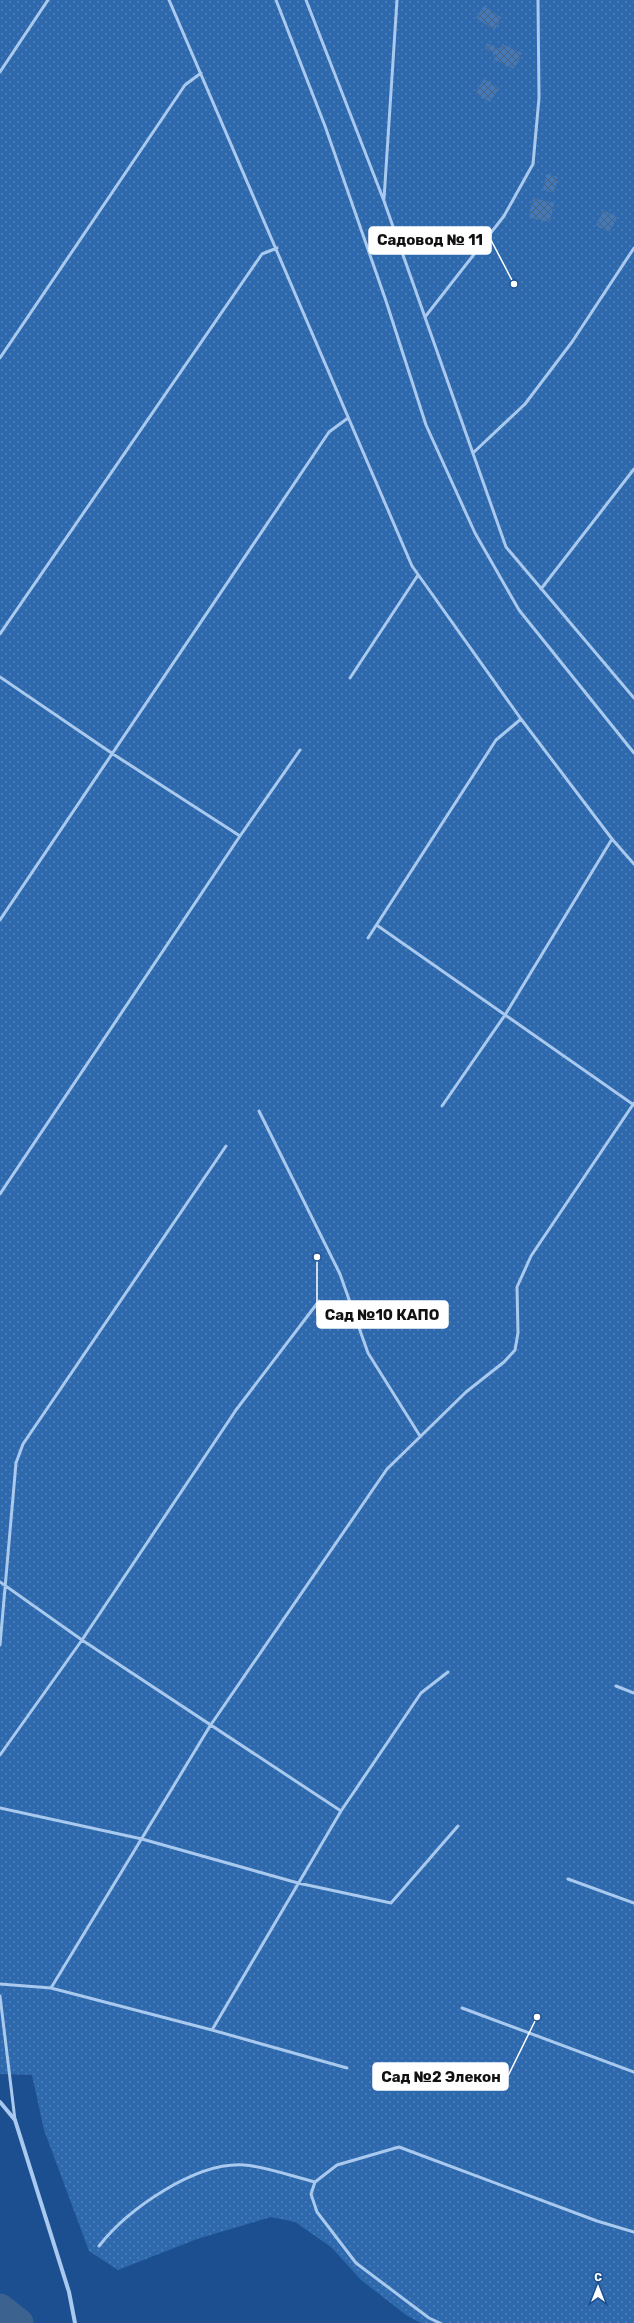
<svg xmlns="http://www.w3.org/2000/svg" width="634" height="2323" viewBox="0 0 634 2323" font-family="Rubik,sans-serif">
  <defs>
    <pattern id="grass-dots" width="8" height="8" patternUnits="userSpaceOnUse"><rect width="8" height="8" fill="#2e69ad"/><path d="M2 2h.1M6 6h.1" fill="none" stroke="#4d80b9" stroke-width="1.8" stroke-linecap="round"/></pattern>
    <pattern id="building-cross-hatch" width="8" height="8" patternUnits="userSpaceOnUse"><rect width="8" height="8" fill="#4478b7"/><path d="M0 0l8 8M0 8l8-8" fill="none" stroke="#486282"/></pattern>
  </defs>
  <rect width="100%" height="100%" fill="#1b4f8f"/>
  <path fill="url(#grass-dots)" d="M0,0H634V2323H421L406,2315L361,2280L331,2247L295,2222L271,2217L197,2239L118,2270L89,2251L44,2130L32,2075L0,2074Z"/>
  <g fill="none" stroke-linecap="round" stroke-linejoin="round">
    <path stroke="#3c6290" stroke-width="29" d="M0,2308L19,2323"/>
  </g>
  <path fill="url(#building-cross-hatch)" d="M484,6L502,18L494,30L476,18Z
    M487,43L500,49L502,44L522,53L514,69L493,59L496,54L485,49Z
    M484,79L499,88L490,102L475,93Z
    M546,174L558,177L554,193L543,190Z
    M533,198L554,203L550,222L529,218Z
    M603,210L617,217L610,232L596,226Z"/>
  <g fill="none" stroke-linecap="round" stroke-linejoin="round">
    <path stroke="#a9c9ee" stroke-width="3" d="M169,0L412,566L521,719L612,839L634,864
      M276,0L325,126L386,301L426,425L475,533L519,610L634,753
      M306,0L384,201L506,547L634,698
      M0,72L48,0
      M384,199L397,0
      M425,317L504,216L533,164L539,98L538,0
      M0,358L185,85L201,73
      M473,453L525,404L572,342L634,248
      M541,589L634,469
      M0,634L262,254L277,248
      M0,677L113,754L240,836
      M350,678L418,575
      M0,920L329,432L348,418
      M378,926L634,1105
      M368,938L496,740L521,719
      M442,1106L505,1015L612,839
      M259,1111L340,1274L368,1353L420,1436
      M0,1194L240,836L300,750
      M0,1582L82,1640L341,1811
      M0,1645L16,1463L23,1444L226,1146
      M616,1686L634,1693
      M0,1755L82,1640L236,1410L319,1301
      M0,1808L142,1839L298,1883L391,1903L458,1826
      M568,1879L634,1903
      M0,1984L51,1988L212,2030L347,2068
      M51,1988L210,1726L387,1469L466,1392L504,1362L515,1350L518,1333L517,1287L531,1256L634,1103
      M0,1996L15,2120
      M462,2008L634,2072
      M212,2030L341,1811L421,1693L448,1672
      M99,2246C128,2209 195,2162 244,2165C264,2166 294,2177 315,2182
      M440,2323L429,2318L356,2263L317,2212L311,2194L315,2182L337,2165L399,2147L597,2221L634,2232"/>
    <path stroke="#a9c9ee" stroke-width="4" d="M0,2102L15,2120L69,2292L75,2323"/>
  </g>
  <path fill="none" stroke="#fff" stroke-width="1.5" d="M514 284L491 240M317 1257L317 1315M537 2017L508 2076"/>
  <g fill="#fff" stroke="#1b4f8f" stroke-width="1.5">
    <circle cx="514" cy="284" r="4"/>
    <circle cx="317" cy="1257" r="4"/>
    <circle cx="537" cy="2017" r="4"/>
  </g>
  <g fill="#fff" stroke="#fff" stroke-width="1.5">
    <rect x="369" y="227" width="122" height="27" rx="4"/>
    <rect x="317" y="1301" width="131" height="27" rx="4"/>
    <rect x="373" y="2063" width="135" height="27" rx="4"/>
  </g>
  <g font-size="15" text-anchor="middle" font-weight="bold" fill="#111">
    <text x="430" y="245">Садовод № 11</text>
    <text x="382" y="1320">Сад №10 КАПО</text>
    <text x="441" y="2082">Сад №2 Элекон</text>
  </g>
  <g transform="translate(598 2287)" stroke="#1b4f8f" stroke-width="3" paint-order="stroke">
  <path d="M0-3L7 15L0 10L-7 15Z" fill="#ffffff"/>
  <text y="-6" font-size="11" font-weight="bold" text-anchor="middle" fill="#ffffff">С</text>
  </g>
</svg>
